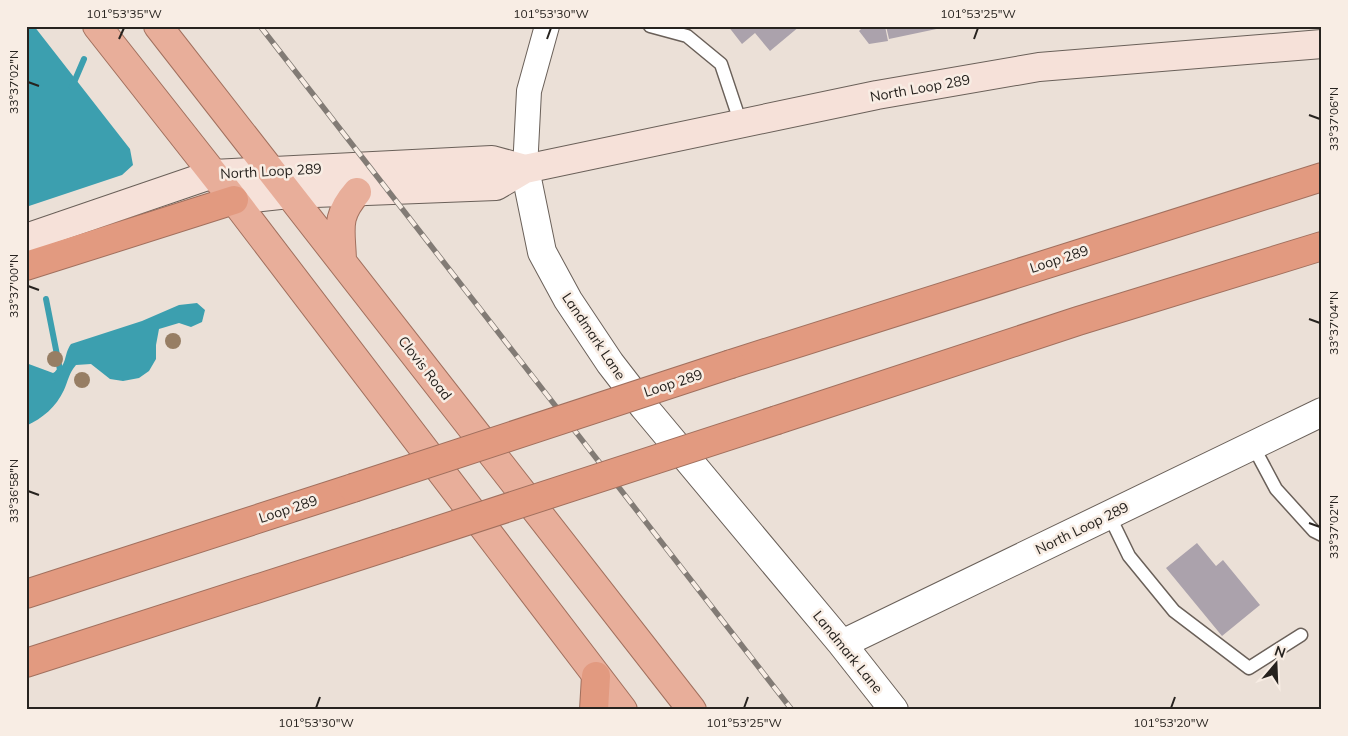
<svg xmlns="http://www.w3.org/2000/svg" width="1348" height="736" viewBox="0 0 1348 736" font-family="Mulish,sans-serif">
  <rect width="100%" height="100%" fill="#ebe0d7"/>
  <path fill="#3c9faf" d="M26,26H34L130,149L133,165L122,175L26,207Z
    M197,303L205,310L202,322L191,327L179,323L159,329L156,345V359L149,371L139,378L123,381L110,379L91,364L76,365C69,373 68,381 64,390C56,407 43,418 26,426V363L53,373C68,367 63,355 71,344L142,321L179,305Z"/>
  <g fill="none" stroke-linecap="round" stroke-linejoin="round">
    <path stroke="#3c9faf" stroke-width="6" d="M72,87L84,59
      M46,299L60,370L55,377"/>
  </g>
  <path fill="#aba2ac" d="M728,26H800L770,51L755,33L742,44Z
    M864,26H885L888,41L869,44L859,31Z
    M886,26H946V27L889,39Z
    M1197,543L1216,566L1223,560L1260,605L1222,636L1166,568Z"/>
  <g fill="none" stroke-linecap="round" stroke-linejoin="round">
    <g stroke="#6a6059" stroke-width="15">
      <path id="service" d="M650,26L687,36L721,64L741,124
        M1253,446L1276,489L1314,531L1322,535
        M1109,515L1129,556L1174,611L1249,668L1301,635"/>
    </g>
    <g stroke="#6a6059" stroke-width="26">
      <path id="minor" d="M525,169L529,91L547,26"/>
    </g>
    <g stroke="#6a6059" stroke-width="30">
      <path id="tertiary" d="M525,169L542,252L568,300L610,363L644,407L842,644L894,710
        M842,644L1322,412"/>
    </g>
    <g stroke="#6a6059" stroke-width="30">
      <path id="secondary" d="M234,200L289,194L496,186L525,169L877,95L1039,67L1322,44
        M26,238L213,174L492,160L525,169"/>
    </g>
    <g stroke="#a1705e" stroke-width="30">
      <path id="trunk" d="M97,26L234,200L623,710
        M158,26L692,710
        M342,260C341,229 335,217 357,192"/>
    </g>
    <g stroke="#a1705e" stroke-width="30">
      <path id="motorway" d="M26,266L234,200
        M731,364L1322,177
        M777,420L1078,321L1322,246
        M26,594L353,488
        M26,663L396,544
        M594,710L596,676"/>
    </g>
    <use href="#service" stroke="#fff" stroke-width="12"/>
    <use href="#minor" stroke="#fff" stroke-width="24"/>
    <use href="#tertiary" stroke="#fff" stroke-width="28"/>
    <use href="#secondary" stroke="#f6e1d9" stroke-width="28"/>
    <use href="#trunk" stroke="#e8ae9a" stroke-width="28"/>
    <use href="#motorway" stroke="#e29a80" stroke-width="28"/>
    <g stroke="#827b75" stroke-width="5.5">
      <path id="rail" d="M260,26L792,710"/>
    </g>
    <use href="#rail" stroke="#f8ede4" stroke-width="4" stroke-dasharray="11" stroke-linecap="butt"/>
    <g stroke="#a1705e" stroke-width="30" stroke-linecap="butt">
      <path id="motorway-bridge" d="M353,488L731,364
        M396,544L777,420"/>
    </g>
    <use href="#motorway-bridge" stroke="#e29a80" stroke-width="28"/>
  </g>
  <g fill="#977e64">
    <circle cx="173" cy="341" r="8"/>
    <circle cx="55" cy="359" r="8"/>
    <circle cx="82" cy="380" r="8"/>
  </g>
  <path fill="none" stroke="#27231f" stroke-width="2" d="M119,39L124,28M547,39L551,28M974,39L978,28M28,82L39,86M1309,115L1320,119M28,286L39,290M1309,319L1320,323M28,491L39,495M1309,523L1320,527M316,708L320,697M744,708L748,697M1171,708L1175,697"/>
  <g text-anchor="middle" stroke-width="5" stroke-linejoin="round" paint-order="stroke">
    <g font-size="14" fill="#27231f" stroke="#f8ede4">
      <text transform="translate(920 88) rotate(-10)" y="5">North Loop 289</text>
      <text transform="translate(271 171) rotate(-3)" y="5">North Loop 289</text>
      <text transform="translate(1059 259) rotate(-18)" y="5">Loop 289</text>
      <text transform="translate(594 336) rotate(56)" y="5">Landmark Lane</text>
      <text transform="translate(425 368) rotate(52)" y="5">Clovis Road</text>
      <text transform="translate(673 383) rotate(-18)" y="5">Loop 289</text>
      <text transform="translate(288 509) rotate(-18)" y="5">Loop 289</text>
      <text transform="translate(1082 528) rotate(-26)" y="5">North Loop 289</text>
      <text transform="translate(848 652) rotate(51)" y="5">Landmark Lane</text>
    </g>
  </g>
  <rect width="1348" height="736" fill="none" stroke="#f8ede4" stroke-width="55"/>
  <g transform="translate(1276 664) rotate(19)" stroke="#f8ede4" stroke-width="4" paint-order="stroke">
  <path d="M0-4L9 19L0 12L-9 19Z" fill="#27231f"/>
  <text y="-8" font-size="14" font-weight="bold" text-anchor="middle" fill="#27231f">N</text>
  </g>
  <rect x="28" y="28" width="1292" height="680" fill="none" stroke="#27231f" stroke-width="2"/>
  <g font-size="12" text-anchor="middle" fill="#27231f">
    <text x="124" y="18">101°53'35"W</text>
    <text x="551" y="18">101°53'30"W</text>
    <text x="978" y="18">101°53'25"W</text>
    <text transform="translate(14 82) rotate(-90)" y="4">33°37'02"N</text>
    <text transform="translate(1334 119) rotate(-90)" y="4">33°37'06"N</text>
    <text transform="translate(14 286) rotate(-90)" y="4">33°37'00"N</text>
    <text transform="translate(1334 323) rotate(-90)" y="4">33°37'04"N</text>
    <text transform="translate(14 491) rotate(-90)" y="4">33°36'58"N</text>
    <text transform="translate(1334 527) rotate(-90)" y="4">33°37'02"N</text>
    <text x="316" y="727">101°53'30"W</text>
    <text x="744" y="727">101°53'25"W</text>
    <text x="1171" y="727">101°53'20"W</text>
  </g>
</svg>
